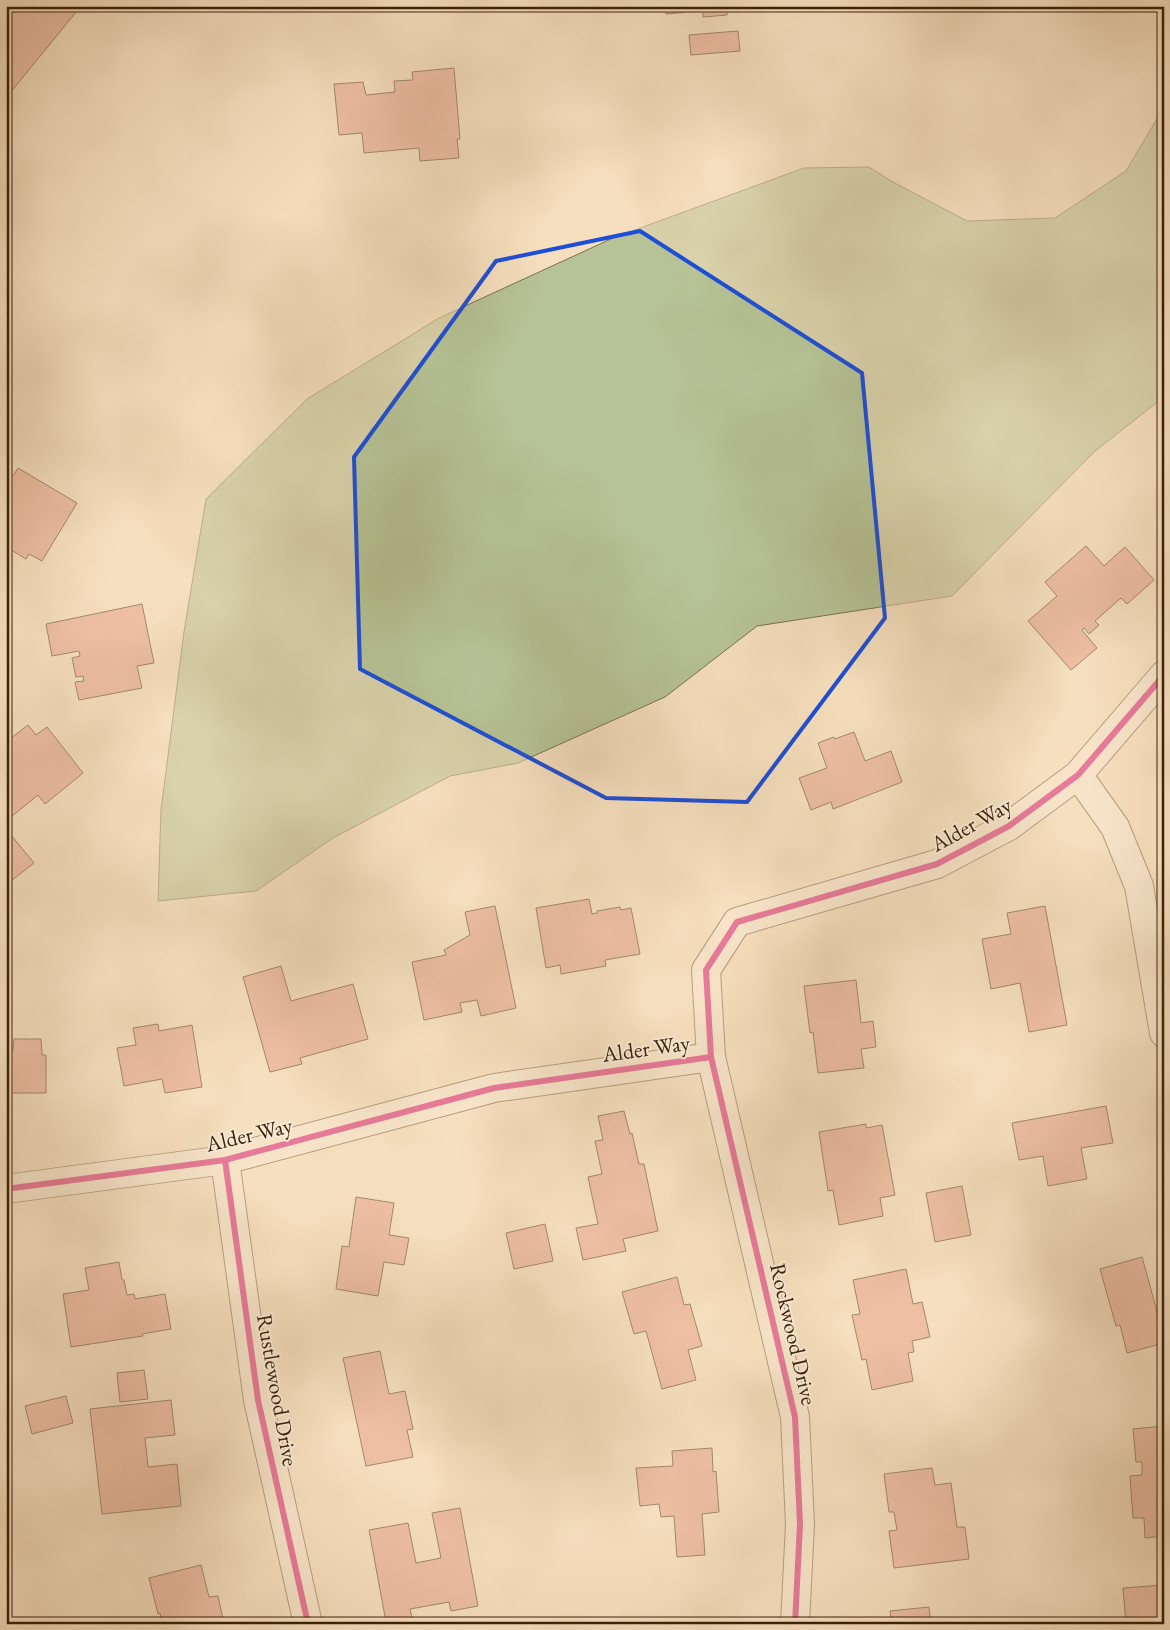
<svg xmlns="http://www.w3.org/2000/svg" width="1170" height="1630" viewBox="0 0 1170 1630" font-family="'EB Garamond',serif">
  <rect width="100%" height="100%" fill="#f6dfbe"/>
  <filter id="stains"><feTurbulence type="fractalNoise" baseFrequency=".004" numOctaves="4"/><feColorMatrix values="0 0 0 0 .2 0 0 0 0 .09 0 0 0 0 .02 0 0 0 .5 -.17"/></filter>
  <radialGradient id="worn" r=".72"><stop offset=".6" stop-color="#630" stop-opacity="0"/><stop offset="1" stop-color="#630" stop-opacity=".3"/></radialGradient>
  <path fill="#b6c396" stroke="#7a7250" d="M1164,107V397L1095,451L952,596L757,626L665,697L518,763L450,776L333,838L256,891L158,901L161,810L184,632L206,499L307,399L439,318L613,238L804,168L869,167L893,182L967,221L1055,218L1126,171Z"/>
  <path fill="#e59a84" stroke="#3d2109" d="M6,6H81L10,93L6,90Z
    M665,6H727V15L703,17V11L666,14Z
    M738,31L740,51L691,55L689,35Z
    M454,68L460,139H457L459,158L420,161L419,148L364,153L362,133L339,135L334,84L363,82L366,95L395,92L394,81L413,80L412,72Z
    M18,468L77,503L42,561L29,554L26,559L6,547V472L13,476Z
    M1086,546L1104,566L1125,547L1154,580L1127,604L1121,598L1095,621L1099,625L1089,634L1084,628L1082,630L1097,648L1071,670L1028,621L1057,596L1045,582Z
    M142,604L154,663L137,666L142,688L79,700L75,682L84,681L83,676L76,677L72,658L80,656L79,651L52,656L46,624Z
    M28,725L36,735L47,727L83,773L45,804L38,795L6,821V742Z
    M854,732L865,761L891,751L902,782L833,809L831,802L811,810L799,778L827,768L818,743L834,737L835,739Z
    M6,829L34,863L6,885Z
    M589,899L592,914L597,913V911L620,907L621,910L631,908L640,954L605,960L606,966L561,974L560,965L546,968L536,908Z
    M495,906L516,1008L481,1016L477,1000L460,1003L462,1012L424,1020L412,962L446,955L444,950L470,935L465,912Z
    M1045,906L1067,1025L1029,1032L1020,983L991,989L982,939L1011,934L1007,913Z
    M281,966L291,1001L353,984L368,1039L300,1058L302,1064L270,1072L243,977Z
    M856,980L861,1023L873,1021L876,1047L861,1049L864,1068L818,1073L813,1032L810,1033L804,986Z
    M158,1024L159,1031L192,1025L202,1087L165,1093L162,1079L124,1086L117,1048L136,1045L133,1028Z
    M14,1039H41L42,1055H46V1093H6V1050H13Z
    M1106,1106L1113,1143L1081,1148L1087,1179L1048,1186L1043,1156L1019,1160L1012,1123Z
    M624,1111L630,1134L632,1133L639,1164H644L658,1231L623,1239L626,1251L583,1260L576,1228L598,1224L588,1177L602,1174L595,1141L603,1140L598,1116Z
    M866,1124V1128L882,1125L895,1195L880,1198L883,1216L839,1225L833,1190L828,1191L819,1132Z
    M962,1186L971,1235L935,1242L926,1193Z
    M356,1197L394,1203L389,1235L409,1238L404,1265L384,1262L378,1296L336,1289L342,1246L349,1247Z
    M545,1224L553,1261L514,1269L506,1233Z
    M1142,1257L1164,1337V1343L1127,1353L1120,1325L1116,1326L1100,1269Z
    M119,1262L122,1280H124L127,1295L134,1294L135,1299L165,1294L171,1329L142,1334L143,1336L71,1347L63,1294L89,1290L85,1268Z
    M906,1269L913,1304L922,1302L930,1337L912,1341L914,1352L908,1353L913,1381L872,1390L866,1359L862,1360L852,1315L860,1314L853,1280Z
    M677,1277L684,1305L690,1304L702,1346L688,1350L696,1380L662,1389L646,1331L634,1334L622,1292Z
    M380,1351L389,1394L405,1391L413,1429L407,1430L413,1457L366,1466L343,1358Z
    M144,1370L148,1399L120,1402L117,1373Z
    M66,1396L73,1423L32,1434L25,1406Z
    M171,1400L175,1435L145,1438L148,1467L177,1464L181,1506L102,1514L90,1409Z
    M1164,1426V1536L1145,1538L1144,1518H1133L1130,1476L1142,1475V1462H1136L1133,1429Z
    M712,1448L713,1472L716,1471L719,1512L702,1514L705,1555L677,1557L674,1516L661,1517L659,1504L640,1506L636,1468L673,1466L672,1451Z
    M932,1468L935,1485L951,1483L957,1527H965L969,1559L894,1568L889,1531L897,1530L894,1512H889L884,1474Z
    M460,1508L478,1606L451,1611L449,1602L410,1609L412,1618L386,1622L369,1530L408,1523L416,1563L441,1558L432,1513Z
    M201,1565L209,1597L218,1596L224,1624H162L160,1613L158,1614L149,1578Z
    M1163,1575H1164V1624H1126L1123,1588L1164,1585Z
    M929,1607L931,1624H892L890,1611Z"/>
  <g fill="none" stroke-linecap="round" stroke-linejoin="round">
    <g stroke="#6b5036" stroke-width="30">
      <path id="street" d="M1078,775L1115,827L1139,886L1164,1033
        M225,1160L258,1400L308,1624
        M6,1189L225,1160L494,1088L711,1057
        M795,1624L800,1524L795,1417L711,1057L706,970L737,922L937,864L1009,826L1078,775L1164,675"/>
    </g>
    <use href="#street" stroke="#f9ead5" stroke-width="28"/>
    <g stroke="#f9ead5" stroke-width="9">
      <path id="cycleway" d="M225,1160L258,1400L308,1624
        M6,1189L225,1160L494,1088L711,1057
        M795,1624L800,1524L795,1417L711,1057L706,970L737,922L937,864L1009,826L1078,775L1164,675"/>
    </g>
    <use href="#cycleway" stroke="#d6006c" stroke-width="6"/>
  </g>
  <path d="M0 0H1170V1630H0ZM640,231L862,373L885,618L747,802L606,798L360,669L354,457L496,261Z" fill="#f6dfbe" fill-opacity=".55" fill-rule="evenodd"/>
  <path fill="none" stroke="#1d4ed8" stroke-width="4" stroke-linejoin="round" d="M640,231L862,373L885,618L747,802L606,798L360,669L354,457L496,261Z"/>
  <g text-anchor="middle" stroke-width="4" stroke-linejoin="round" paint-order="stroke">
    <g font-size="22" fill="#3d2109" stroke="#f9ead5">
      <text transform="translate(971 824) rotate(-29)" y="8">Alder Way</text>
      <text transform="translate(646 1048) rotate(-8)" y="8">Alder Way</text>
      <text transform="translate(249 1134) rotate(-13)" y="8">Alder Way</text>
      <text transform="translate(794 1334) rotate(77)" y="8">Rockwood Drive</text>
      <text transform="translate(278 1390) rotate(80)" y="8">Rustlewood Drive</text>
    </g>
  </g>
  <rect width="1170" height="1630" fill="none" stroke="#f6dfbe" stroke-width="25"/>
  <rect x="8" y="8" width="1155" height="1615" fill="none" stroke="#3d2109" stroke-width="2.5"/>
  <rect x="12" y="12" width="1145" height="1605" fill="none" stroke="#3d2109"/>
  <rect width="100%" height="100%" filter="url(#stains)"/>
  <rect width="100%" height="100%" fill="url(#worn)"/>
</svg>
